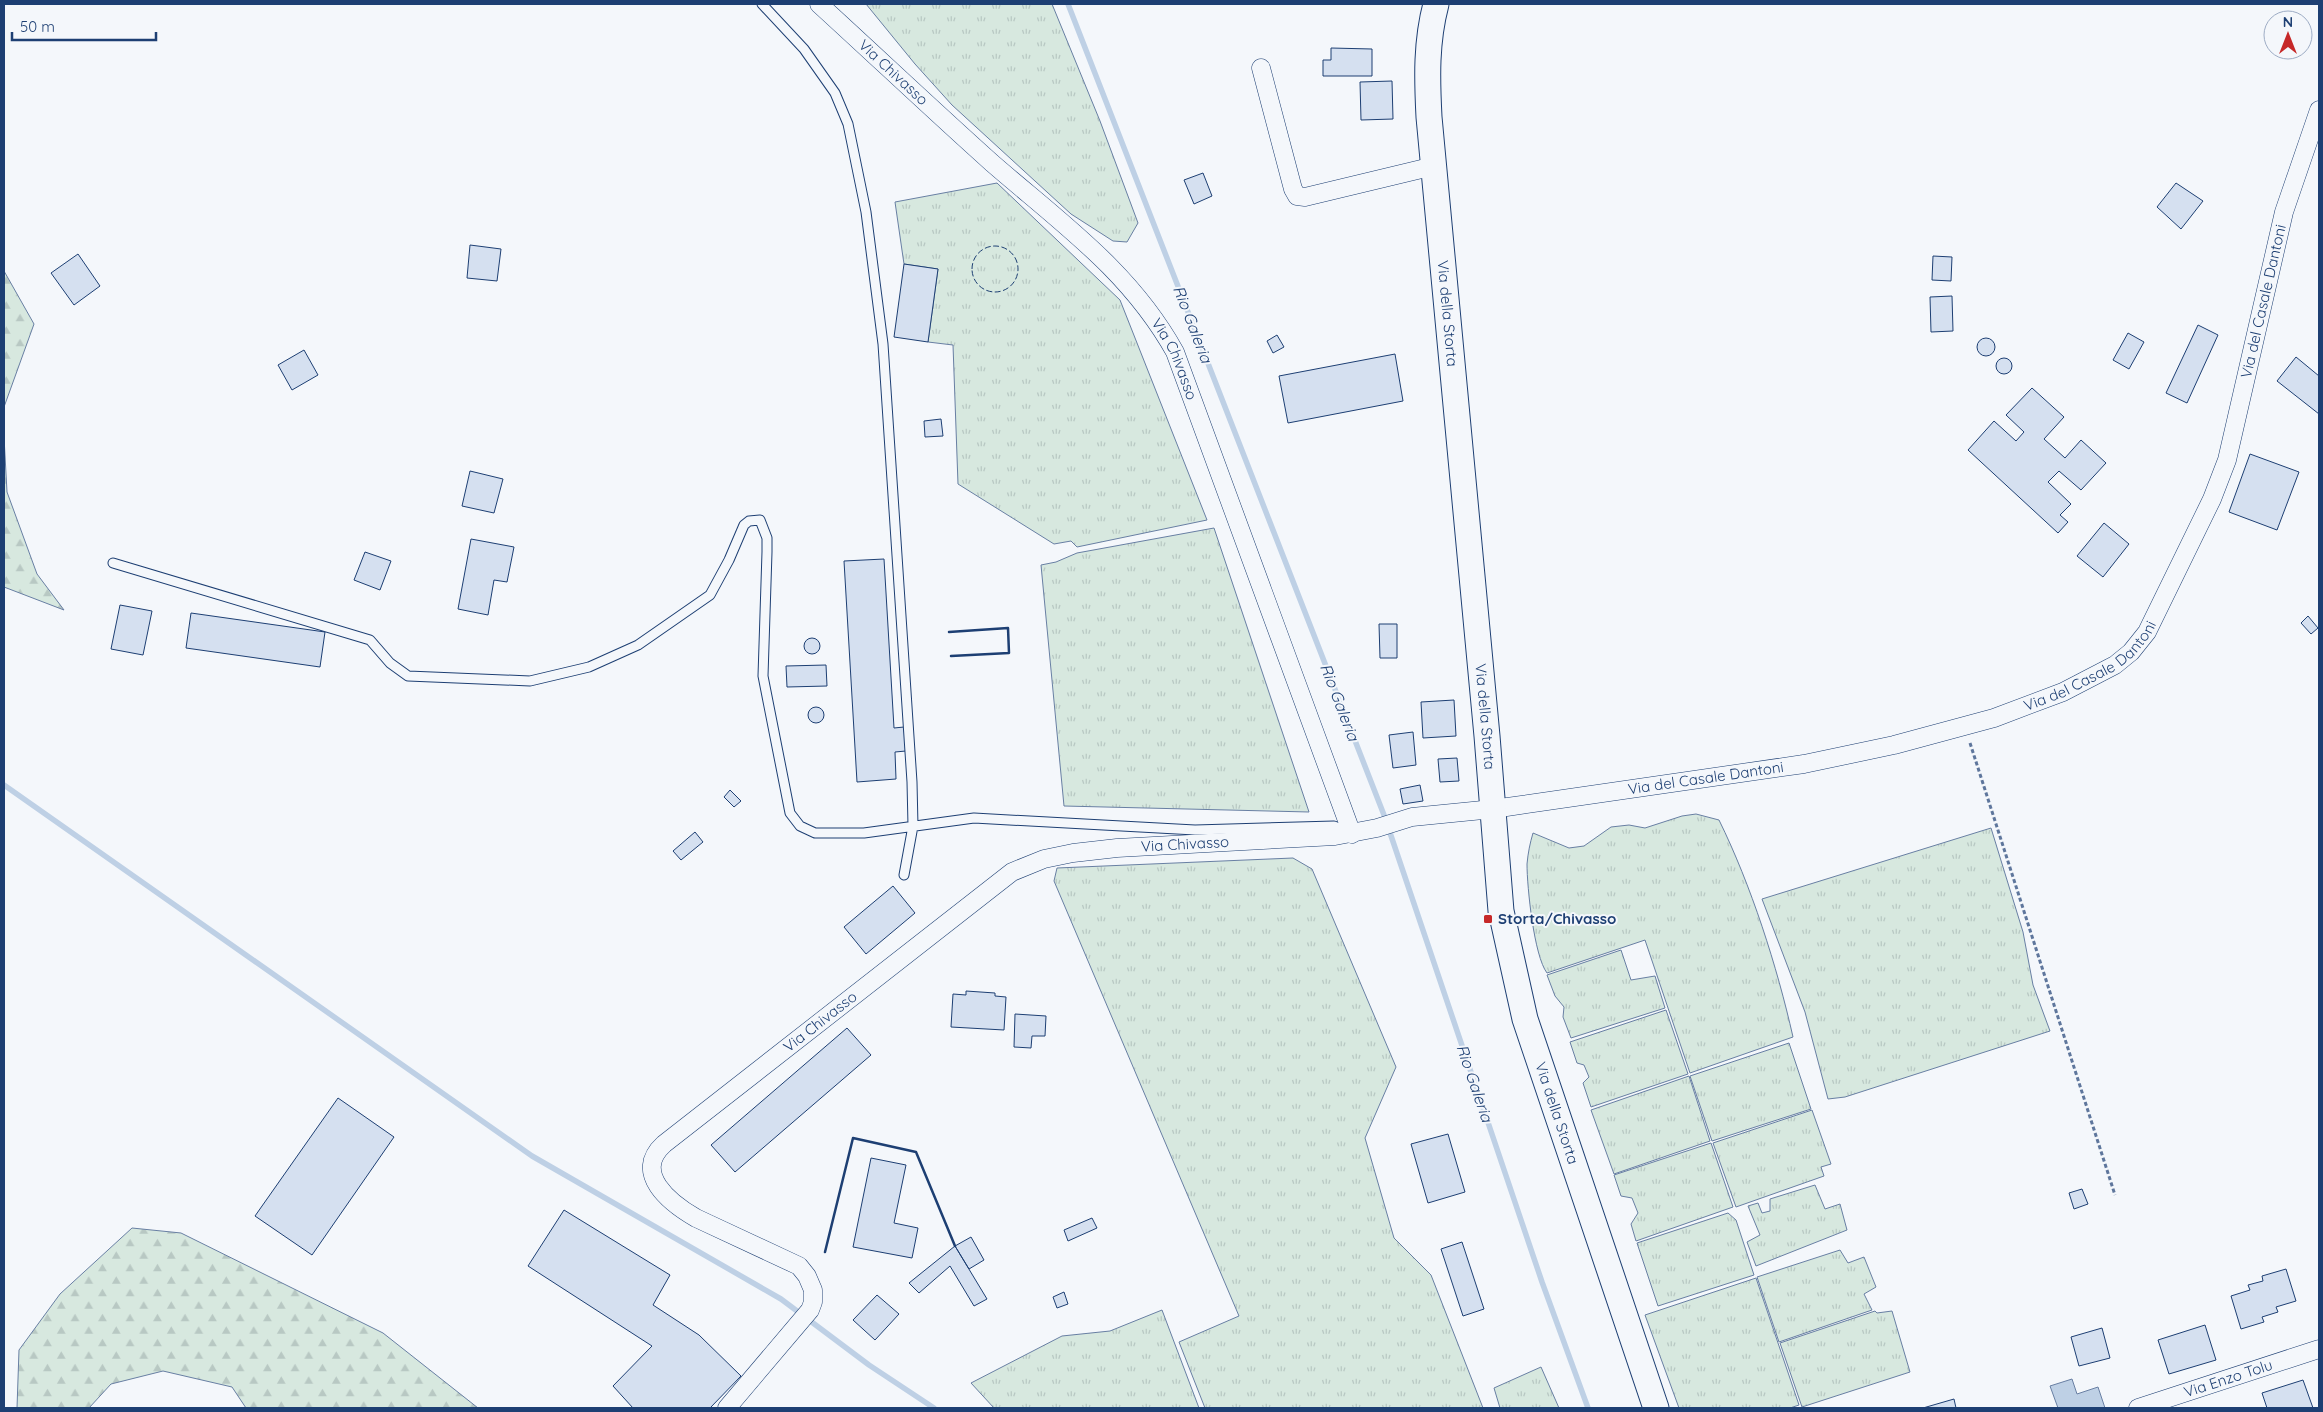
<svg xmlns="http://www.w3.org/2000/svg" width="2323" height="1412" viewBox="0 0 2323 1412" font-family="Quicksand,sans-serif">
  <defs>
    <pattern id="grass-tufts" width="24" height="20" patternUnits="userSpaceOnUse" patternTransform="scale(1.25)"><rect width="24" height="20" fill="#d7e8df"/><path d="M3 7l-1-3M5 7V3M7 7l1-3M15 17l-1-3M17 17v-4M19 17l1-3" fill="none" stroke="#b8c8c3"/></pattern>
    <pattern id="forest-firs" width="22" height="20" patternUnits="userSpaceOnUse" patternTransform="scale(1.25)"><rect width="22" height="20" fill="#d7e8df"/><path d="M5 1l3.5 6h-7zM16 11l3.5 6h-7z" fill="#b8c8c3"/></pattern>
  </defs>
  <rect width="100%" height="100%" fill="#f4f7fb"/>
  <path fill="url(#grass-tufts)" stroke="#687fa3" d="M866,4H1052L1100,121L1138,223L1127,242L1113,241L1071,214L952,105L915,64Z
    M997,183L1120,300L1207,520L1077,547L1071,541L1054,544L958,484L953,345L928,342L938,269L904,264L895,202Z
    M1214,528L1309,812L1064,806L1041,565L1056,562L1077,553Z
    M1696,814L1719,820C1751,885 1777,966 1793,1037L1690,1073L1645,940L1547,973C1534,956 1527,887 1527,864C1528,853 1530,843 1533,833L1569,848L1584,846L1611,827L1629,825L1645,828L1682,816Z
    M1991,828L2023,932L2033,985L2050,1031L1845,1097L1828,1099L1805,1012L1762,899Z
    M1293,858L1312,869L1396,1067L1365,1138L1394,1238L1431,1275L1483,1408H1205L1179,1342L1239,1316L1054,881L1057,868Z
    M1621,950L1631,980L1655,976L1665,1008L1571,1038L1563,1017L1564,1007L1555,996L1547,975Z
    M1666,1010L1688,1074L1591,1107L1583,1083L1589,1077L1584,1065L1577,1063L1570,1042Z
    M1789,1043L1811,1109L1712,1141L1690,1076Z
    M1689,1076L1710,1141L1614,1174L1591,1110Z
    M1812,1110L1831,1164L1821,1167L1824,1176L1736,1207L1713,1143Z
    M1711,1143L1733,1207L1636,1241L1631,1224L1638,1213L1632,1198L1621,1196L1614,1175Z
    M1815,1185L1825,1209L1840,1204L1847,1230L1756,1266L1747,1242L1760,1235L1748,1206L1758,1203L1762,1213L1770,1211V1199Z
    M1728,1213L1736,1220L1754,1275L1658,1306L1637,1243Z
    M1840,1250L1848,1263L1864,1257L1876,1287L1864,1294L1872,1310L1779,1342L1757,1277Z
    M1756,1278L1799,1405L1790,1408H1679L1645,1315Z
    M1162,1310L1199,1408H994L971,1383L1062,1336L1110,1331Z
    M1875,1311L1877,1313L1892,1311L1910,1372L1802,1407L1780,1343Z
    M1541,1367L1559,1408H1500L1494,1388Z"/>
  <path fill="url(#forest-firs)" stroke="#687fa3" d="M4,271L34,324L4,407Z
    M4,437L7,492L37,574L64,610L4,587Z
    M132,1228L181,1233L383,1333L478,1408H246L232,1387L163,1371L111,1384L89,1408H17L19,1350L60,1294Z"/>
  <path fill="#bed0e5" stroke="#687fa3" d="M2072,1379L2077,1394L2098,1387L2105,1408H2058L2050,1386Z"/>
  <g fill="none" stroke-linecap="round" stroke-linejoin="round">
    <path stroke="#bed0e5" stroke-width="5.5" d="M1068,4L1384,815L1542,1282L1588,1408
      M4,785L532,1156L781,1299L869,1365L934,1408"/>
  </g>
  <path fill="#d5e0f0" stroke="#1d3f73" d="M1331,48L1372,49V76H1323V60H1331Z
    M1392,81L1393,119L1361,120L1360,82Z
    M1203,173L1212,196L1194,204L1184,180Z
    M2176,183L2203,201L2181,229L2157,207Z
    M470,245L501,249L497,281L467,278Z
    M78,254L100,286L74,305L51,273Z
    M1933,256L1952,257L1951,281L1932,280Z
    M904,264L938,269L928,342L894,337Z
    M1952,296L1953,331L1931,332L1930,297Z
    M2198,325L2218,335L2187,403L2166,393Z
    M2128,333L2144,342L2129,369L2113,360Z
    M1277,335L1284,347L1273,353L1267,341Z
    M1977 347a9 9 0 1 1 18 0a9 9 0 1 1-18 0Z
    M304,350L318,375L292,390L278,365Z
    M1395,354L1403,401L1288,423L1279,376Z
    M2296,357L2319,376V414L2277,381Z
    M1996 366a8 8 0 1 1 16 0a8 8 0 1 1-16 0Z
    M2032,388L2064,417L2044,439L2065,458L2081,440L2106,463L2081,490L2059,471L2048,482L2071,504L2060,515L2068,522L2058,533L1968,450L1994,421L2016,441L2024,432L2006,415Z
    M941,419L943,436L925,437L924,421Z
    M2250,454L2299,472L2277,530L2229,512Z
    M470,471L503,479L494,513L462,506Z
    M2104,523L2129,544L2103,577L2077,556Z
    M471,539L514,547L507,582L494,580L488,615L458,609Z
    M365,552L391,561L380,590L354,580Z
    M884,559L894,728L904,727L906,751L895,752L896,779L857,782L844,561Z
    M120,605L152,611L143,655L111,649Z
    M191,613L325,632L320,667L186,648Z
    M2308,616L2318,628L2311,634L2301,623Z
    M1379,624H1397V658H1380Z
    M804 646a8 8 0 1 1 16 0a8 8 0 1 1-16 0Z
    M826,665L827,686L787,687L786,666Z
    M1454,700L1456,736L1423,738L1421,702Z
    M808 715a8 8 0 1 1 16 0a8 8 0 1 1-16 0Z
    M1413,732L1416,765L1393,768L1389,735Z
    M1457,758L1459,781L1440,782L1438,759Z
    M1420,785L1423,801L1403,804L1400,789Z
    M730,790L741,801L734,807L724,797Z
    M695,832L703,842L681,860L673,851Z
    M893,886L915,913L866,954L844,927Z
    M966,991L995,993V996L1006,997L1004,1030L951,1027L953,994L966,995Z
    M1015,1014L1046,1016L1045,1036H1032L1031,1048L1014,1047Z
    M847,1028L871,1055L735,1172L711,1145Z
    M338,1098L394,1137L312,1255L255,1216Z
    M1448,1134L1465,1192L1428,1203L1411,1144Z
    M871,1158L906,1165L894,1223L918,1228L912,1258L853,1247Z
    M2082,1189L2088,1204L2074,1209L2069,1193Z
    M564,1210L670,1275L653,1305L699,1335L741,1376L710,1408H633L613,1386L652,1346L528,1266Z
    M1092,1218L1097,1228L1068,1241L1064,1230Z
    M971,1237L984,1260L969,1269L955,1246Z
    M1462,1242L1484,1309L1463,1316L1441,1249Z
    M955,1246L987,1299L974,1306L950,1266L919,1293L909,1283Z
    M2286,1269L2296,1301L2276,1307L2278,1312L2262,1317L2264,1322L2241,1329L2231,1296L2250,1290L2248,1285L2263,1281L2262,1276Z
    M1064,1292L1068,1304L1057,1308L1053,1297Z
    M877,1295L899,1314L875,1340L853,1320Z
    M2205,1325L2216,1360L2169,1374L2158,1340Z
    M2102,1328L2110,1358L2079,1366L2071,1337Z
    M2303,1380L2313,1408H2267L2262,1393Z
    M1954,1399L1956,1408H1923Z"/>
  <g fill="none" stroke-linecap="round" stroke-linejoin="round">
    <g stroke="#1d3f73" stroke-width="11">
      <path id="service" d="M762,4L804,49L835,93L848,124L866,212L883,344L912,782L913,826L904,875
        M113,563L370,640L390,663L408,676L530,681L589,667L638,645L710,595L729,560L744,525L749,521L760,520L767,538V552L763,676L790,813L800,826L815,833H864L974,818L1195,830L1334,826L1348,832"/>
    </g>
    <g stroke="#1d3f73" stroke-width="19">
      <g id="minor">
        <path id="s1" d="M819,4C877,57 934,111 992,163C1061,223 1130,271 1175,352L1352,834"/>
        <path d="M1261,68L1293,189L1297,196L1305,197L1434,166"/>
        <path id="s2" d="M727,1408L810,1310L813,1302V1290L807,1276L799,1266L696,1218C670,1203 632,1173 664,1144L1012,872L1044,859L1073,853L1117,848L1335,836L1377,828L1412,817L1493,809L1804,764L1894,745L1994,718L2063,692L2115,665L2131,652L2147,632L2212,499L2227,460L2284,212L2319,110"/>
        <path id="s3" d="M2138,1408L2319,1349"/>
      </g>
    </g>
    <g stroke="#1d3f73" stroke-width="27">
      <g id="secondary">
        <path id="s4" d="M1436,4C1426,42 1427,78 1429,117L1487,736L1501,911L1525,1019L1656,1408"/>
      </g>
    </g>
    <path stroke="#5e769c" stroke-width="3" stroke-dasharray="4 2.5" stroke-linecap="butt" d="M1970,743L2115,1195"/>
    <use href="#service" stroke="#f4f7fb" stroke-width="9"/>
    <use href="#minor" stroke="#f4f7fb" stroke-width="18"/>
    <use href="#secondary" stroke="#f4f7fb" stroke-width="25"/>
    <path stroke="#1d3f73" stroke-width="1" stroke-dasharray="6 2.5" stroke-linecap="butt" d="M972 269a23 23 0 1 1 46 0a23 23 0 1 1-46 0Z"/>
    <path stroke="#1d3f73" stroke-width="2.5" d="M949,632L1008,628L1009,653L951,656
      M825,1252L853,1138L916,1152L955,1246"/>
  </g>
  <rect fill="#c62828" stroke="#f4f7fb" stroke-width="2" x="1483" y="914" width="10" height="10" rx="2.5"/>
  <g text-anchor="middle" stroke-width="4" stroke-linejoin="round" paint-order="stroke">
    <g font-size="15" fill="#1d3f73" stroke="#f4f7fb">
      <text dy="5" stroke="none"><textPath href="#s1" startOffset="101">Via Chivasso</textPath></text>
      <text dy="5" stroke="none"><textPath href="#s2" startOffset="2358">Via del Casale Dantoni</textPath></text>
      <text dy="5" stroke="none"><textPath href="#s4" startOffset="311">Via della Storta</textPath></text>
      <text dy="5" stroke="none"><textPath href="#s1" startOffset="506">Via Chivasso</textPath></text>
      <text dy="5" stroke="none"><textPath href="#s2" startOffset="1938">Via del Casale Dantoni</textPath></text>
      <text dy="5" stroke="none"><textPath href="#s4" startOffset="716">Via della Storta</textPath></text>
      <text dy="5" stroke="none"><textPath href="#s2" startOffset="1532">Via del Casale Dantoni</textPath></text>
      <text dy="5" stroke="none"><textPath href="#s2" startOffset="1006">Via Chivasso</textPath></text>
      <text dy="5" stroke="none"><textPath href="#s2" startOffset="586">Via Chivasso</textPath></text>
      <text dy="5" stroke="none"><textPath href="#s4" startOffset="1121">Via della Storta</textPath></text>
      <text dy="5" stroke="none"><textPath href="#s3" startOffset="95">Via Enzo Tolu</textPath></text>
    </g>
    <g font-size="15" font-weight="bold" fill="#1d3f73" stroke="#f4f7fb" text-anchor="start">
      <text x="1498" y="924">Storta/Chivasso</text>
    </g>
    <g font-size="16" font-style="italic" fill="#1d3f73" stroke="#f4f7fb">
      <text transform="translate(1193 324) rotate(69)" y="6">Rio Galeria</text>
      <text transform="translate(1340 702) rotate(69)" y="6">Rio Galeria</text>
      <text transform="translate(1475 1083) rotate(71)" y="6">Rio Galeria</text>
    </g>
  </g>
  <rect width="2323" height="1412" fill="none" stroke="#1d3f73" stroke-width="10"/>
  <g transform="translate(2288 35)"><circle r="24" fill="#f4f7fb" stroke="#9eadc5"/>
  <path d="M0-4L9 19L0 12L-9 19Z" fill="#c62828"/>
  <text y="-8" font-size="14" font-weight="bold" text-anchor="middle" fill="#1d3f73">N</text>
  </g>
  <path d="M12 32v8h144v-8" fill="none" stroke="#1d3f73" stroke-width="2.5"/>
  <text x="20" y="32" font-size="15" fill="#1d3f73" stroke="#f4f7fb" stroke-width="4" paint-order="stroke">50 m</text>
</svg>
